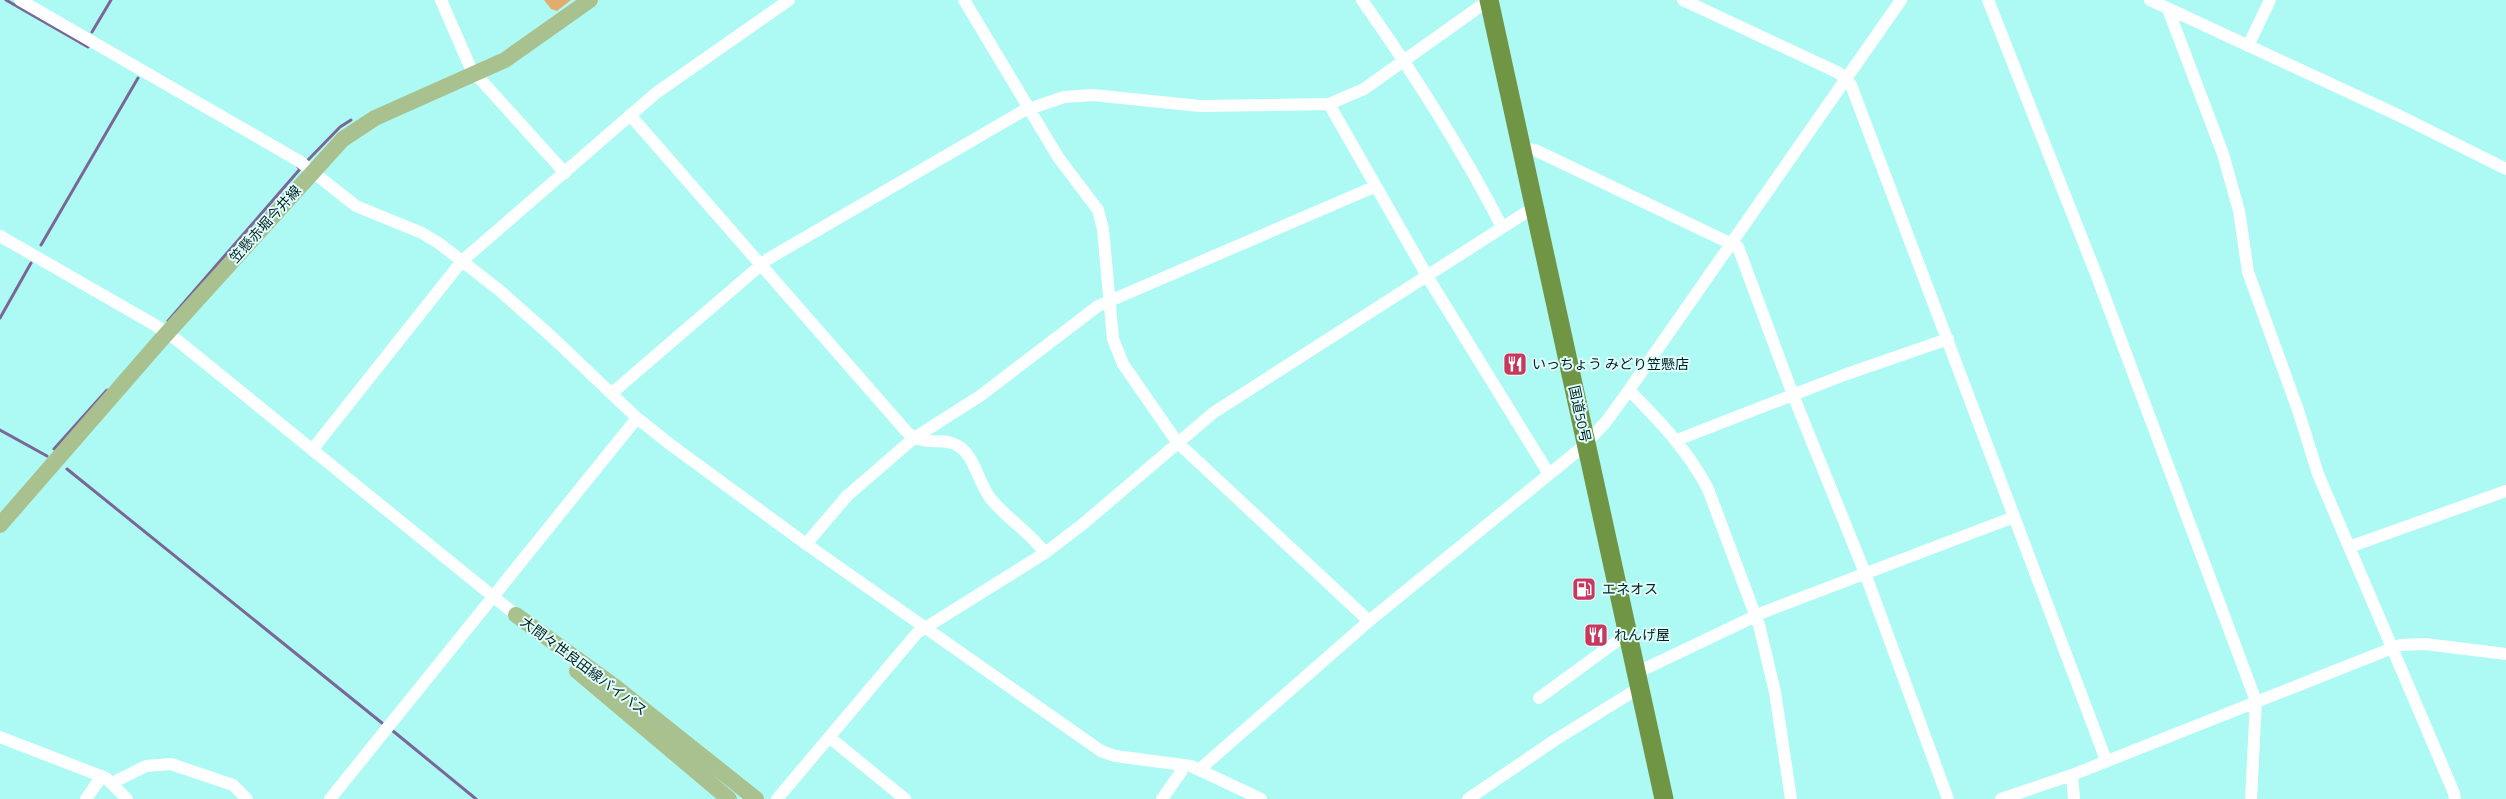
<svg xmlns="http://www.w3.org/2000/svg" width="2506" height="799" viewBox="0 0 2506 799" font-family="'Titillium Web','Noto Sans JP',sans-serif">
  <rect width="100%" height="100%" fill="#adfaf4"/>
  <path fill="#e1ac6e" d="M544,0H571L557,11L551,9Z"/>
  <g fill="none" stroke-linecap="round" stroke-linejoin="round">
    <path stroke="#7a6797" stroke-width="3" d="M6,0L88,47
      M92,32L111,0
      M308,160L340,127L351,120
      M41,245L138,78
      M0,318L31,263
      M168,321L300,169L298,167
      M0,430L47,456
      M54,449L107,390
      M67,469L382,723
      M393,731L476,799"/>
    <path stroke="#fff" stroke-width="12" d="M20,0L299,161L356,206L422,233L440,244L499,290L552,337L637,418L671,445L806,544L1101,751L1115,756L1191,766L1261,799
      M441,0L471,69L565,173
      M964,0L1058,157L1098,210L1103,229L1113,339L1123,364L1177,442L1369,621
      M1362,0C1414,74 1461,147 1502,227
      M1683,0L1839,73L1851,85L2106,760
      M1988,0L2098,279L2253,693L2256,701L2251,799
      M2150,0L2400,116L2506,169
      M2168,9L2223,154L2239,211L2248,272L2298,410L2318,474L2454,793L2455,799
      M2248,46L2270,0
      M1329,104L1430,281L1549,474
      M630,115L906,431C925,449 943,435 960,447C976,459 978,483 991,499C1007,519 1030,532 1045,553
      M1521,148L1535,150L1738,247L1793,395L1865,573L1948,799
      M0,236L155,325L177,340L516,615
      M1629,390C1659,421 1688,450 1708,489L1759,625L1775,692L1791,799
      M612,393L768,259L1023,111L1064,97L1093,95L1200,106L1329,104L1364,89L1489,0
      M1677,440L1844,375L1948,339
      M312,450L462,261L656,93L789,0
      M806,544L847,496L914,438L980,396L1098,306L1374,187
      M2349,547L2506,491
      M1636,673L1764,612L2014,517
      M1539,698L1617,641L1629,636
      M0,737L106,778L127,799
      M829,737L905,799
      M1200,769L1369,621L1580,449L1606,422L1629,390L1901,0
      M2072,775L2074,799
      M112,783L146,766L171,764L233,785L247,799
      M86,799L102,776
      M330,799L637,418
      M777,799L917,633L1045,553L1083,524L1213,413L1525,213L1535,209
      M1162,799L1181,772L1183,765
      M1468,799L1555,740L1639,688
      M2001,799L2072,775L2400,645L2425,644L2506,654"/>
    <path stroke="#a9c08f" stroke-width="16" d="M0,525L160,341L343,139L375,118L505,60L590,0
      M516,615L614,686L756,799
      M577,671L729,799"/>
    <path stroke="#709645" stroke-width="19" d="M1489,0L1664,799"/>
  </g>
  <defs>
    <g id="restaurant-square" transform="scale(1.25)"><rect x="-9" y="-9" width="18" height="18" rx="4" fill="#c8385d" stroke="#e0fdfb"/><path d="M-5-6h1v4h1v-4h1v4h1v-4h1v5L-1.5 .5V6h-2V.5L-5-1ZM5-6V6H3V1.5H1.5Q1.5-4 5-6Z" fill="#fff"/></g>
    <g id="fuel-square" transform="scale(1.25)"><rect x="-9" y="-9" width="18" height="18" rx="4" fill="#c8385d" stroke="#e0fdfb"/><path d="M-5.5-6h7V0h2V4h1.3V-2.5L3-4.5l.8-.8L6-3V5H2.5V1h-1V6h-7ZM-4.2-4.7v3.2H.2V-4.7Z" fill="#fff"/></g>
  </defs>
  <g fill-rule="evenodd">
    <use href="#restaurant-square" x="1515" y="364"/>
    <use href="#fuel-square" x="1584" y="589"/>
    <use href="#restaurant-square" x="1596" y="635"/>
  </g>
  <g text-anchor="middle" stroke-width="4" stroke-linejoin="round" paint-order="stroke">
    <g font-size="14" fill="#00201f" stroke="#e0fdfb">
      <text transform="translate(265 224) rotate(-48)" y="5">笠懸赤堀今井線</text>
      <text transform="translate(1580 414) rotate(78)" y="5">国道50号</text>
      <text transform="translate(584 666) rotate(37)" y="5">大間々世良田線バイパス</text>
    </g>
    <g font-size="14" fill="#00201f" stroke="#e0fdfb" text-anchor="start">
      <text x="1532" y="369">いっちょう みどり笠懸店</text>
      <text x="1602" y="594">エネオス</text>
      <text x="1614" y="640">れんげ屋</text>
    </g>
  </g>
</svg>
